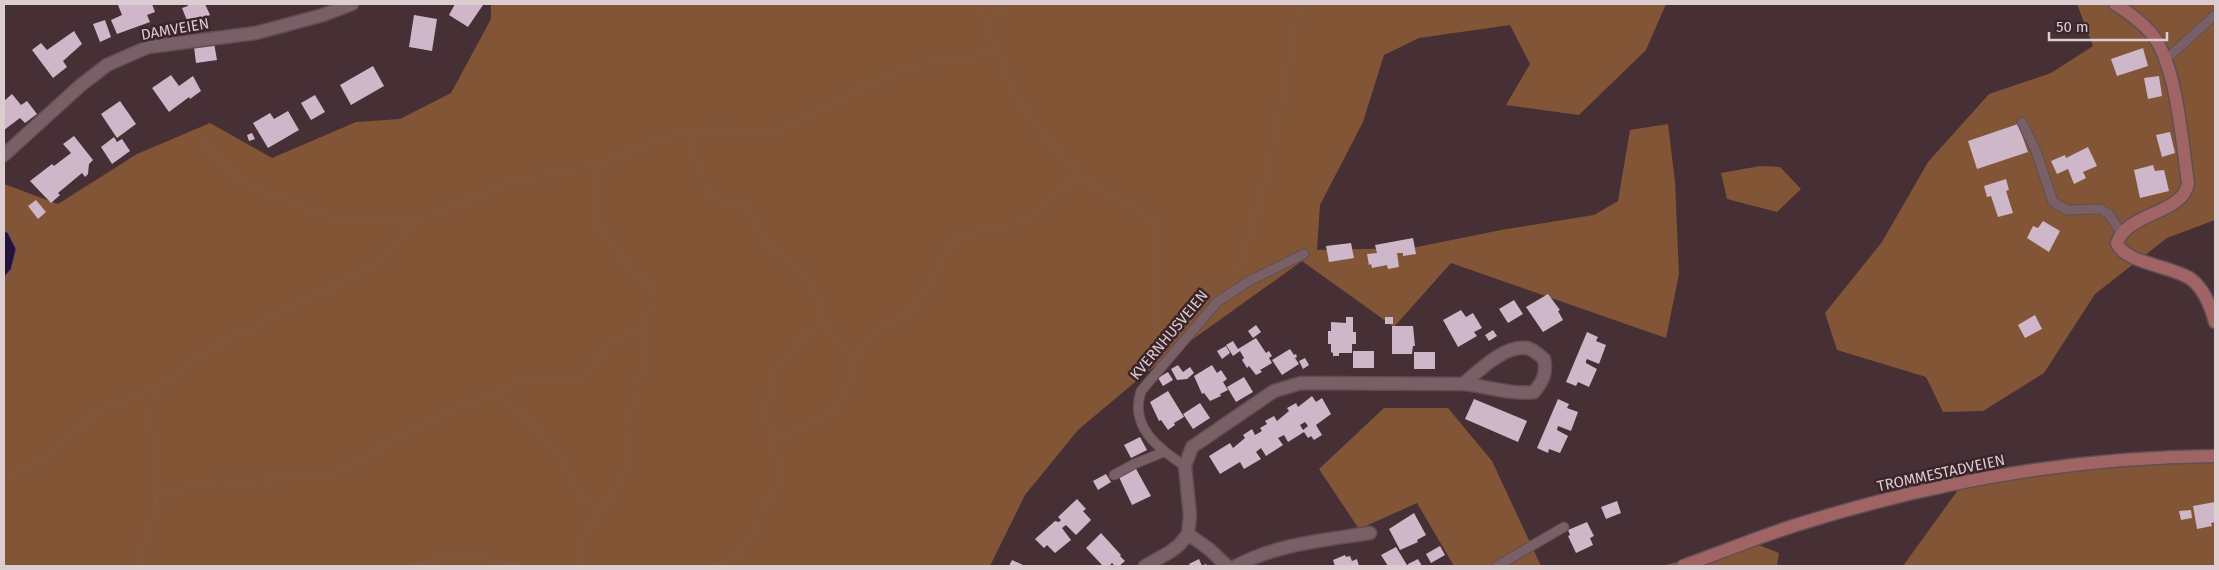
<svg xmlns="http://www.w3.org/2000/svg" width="2219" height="570" viewBox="0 0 2219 570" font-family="'Fira Sans',sans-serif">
  <rect width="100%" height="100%" fill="#462f35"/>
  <path fill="#825536" d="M491,4H1666L1646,50L1579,115L1506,105L1530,64L1510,25L1419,38L1384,55L1363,122L1320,205L1317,250L1412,248L1501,230L1594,215L1618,201L1630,130L1668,124L1675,182L1679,274L1666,338L1451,263L1394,327L1302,261L1147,372L1078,430L1025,495L990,566H4V277L11,269L8,233L4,231V184L58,204L137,154L210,123L272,158L356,122L400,119L451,93L491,19Z
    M2077,4H2215V220L2167,238L2095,294L2044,373L1983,411L1943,412L1926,377L1837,350L1825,313L1882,242L1928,162L1989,94L2051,73L2093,46Z
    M1760,166L1780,167L1801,189L1777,212L1727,199L1721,173Z
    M1384,408H1448L1492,461L1541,566H1454L1417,503L1359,529L1319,469Z
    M2215,448V566H1903L1958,490L2027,464L2120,461L2212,451Z
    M1751,542L1779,553L1777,566H1662Z"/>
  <path fill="#261138" stroke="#5d4966" d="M4,231L8,233L16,249L11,269L4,277Z"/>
  <path fill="#ceb7c9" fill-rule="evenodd" d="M152,4L155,12L147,15L150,22L117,34L111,20L122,15L118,5Z
    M187,4H205L210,15L188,23L182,8L188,6Z
    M455,4H481L483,5L468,27L449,15Z
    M414,15L437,19L432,51L409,47Z
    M105,20L111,37L100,42L93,24Z
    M74,31L82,44L63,61L67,67L53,78L32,50L41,43L47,50Z
    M214,43L217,60L196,63L194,47Z
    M2143,48L2148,66L2117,76L2111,59Z
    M373,66L384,86L351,105L340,85Z
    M171,75L179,86L193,76L201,91L190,99L189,97L169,112L152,88Z
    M2159,76L2162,96L2148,99L2144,78Z
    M12,94L21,105L27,101L37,114L25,123L20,118L4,130V101Z
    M315,95L325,112L311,120L301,103Z
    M120,101L136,124L117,138L101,114Z
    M288,111L299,130L268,148L253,123L270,113L274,119Z
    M2018,124L2028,152L1977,169L1968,141Z
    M2170,132L2175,153L2162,157L2156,135Z
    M252,133L255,139L249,141L247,135Z
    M74,136L93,160L89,164L88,174L85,177L82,173L58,193L60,195L51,203L30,181L52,164L54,166L71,153L63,144Z
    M114,137L117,142L122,139L130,151L112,164L101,147Z
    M2088,147L2097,166L2083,172L2086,178L2074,184L2068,169L2057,174L2051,161L2065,155L2066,158Z
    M2153,165L2155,171L2164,170L2169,191L2140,198L2134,170Z
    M2006,179L2009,190L2006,191L2013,213L1998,217L1991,196L1987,197L1984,186Z
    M36,200L46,212L38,219L28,206Z
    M2043,221L2060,231L2049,252L2027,238L2033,226L2038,228Z
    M1413,238L1416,254L1403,256V253H1397L1399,267L1388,269L1387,265L1372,268L1371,264L1369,265L1367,254L1377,253L1375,245Z
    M1351,243L1354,258L1329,262L1326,246Z
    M1548,294L1560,310L1558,311L1563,320L1543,332L1526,307Z
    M1514,300L1523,314L1508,323L1499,309Z
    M1461,310L1466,317L1473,313L1482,328L1474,332L1477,336L1458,347L1443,320Z
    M2035,315L2042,329L2025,338L2018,325Z
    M1346,317H1353V332H1356V344H1352V353H1339V356H1333V353L1331,352V344H1328V331H1331V322L1346,323Z
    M1385,317H1393V324H1385Z
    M1256,325L1261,332L1253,338L1248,331Z
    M1392,326H1413L1415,346H1413L1412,354H1392Z
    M1493,330L1497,336L1489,341L1485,335Z
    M1587,332L1598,337L1596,341L1606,345L1599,364L1587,359L1586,361V363L1597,369L1589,387L1578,382L1576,386L1566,382Z
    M1256,338L1266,353L1269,351L1272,356L1269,358L1272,363L1260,370L1262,372L1256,375L1249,366L1247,368L1242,360L1244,358L1240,351L1233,356L1226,345L1233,341L1238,349Z
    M1226,346L1230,353L1222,359L1217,351Z
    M1290,349L1294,355L1296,354L1297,357L1295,358L1299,364L1282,375L1272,360Z
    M1353,351H1374V368H1353Z
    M1414,352H1435V369H1414Z
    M1305,358L1309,365L1303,369L1299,361Z
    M1178,365L1183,372L1190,367L1194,373L1187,379L1177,380L1171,369Z
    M1212,365L1217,373L1221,370L1227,379L1223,382L1228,390L1220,394L1221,396L1210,401L1204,393L1202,394L1194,376Z
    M1168,372L1173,380L1163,386L1158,378Z
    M1244,377L1253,392L1236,402L1227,387Z
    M1168,391L1184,417L1174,423L1175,425L1168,430L1161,420L1159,421L1150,402Z
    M1312,396L1316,402L1322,398L1331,414L1316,425L1322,435L1314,440L1311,436L1308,438L1304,432L1288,442L1284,435L1278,438L1283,445L1266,456L1261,448L1256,452L1261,459L1244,469L1240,462L1220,474L1209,456L1230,443L1233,448L1245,438L1243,435L1252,429L1255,435L1262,431L1260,428L1267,424L1265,421L1274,416L1277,421L1289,411L1287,408L1296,403L1298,407ZM1305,422L1308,426L1303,430L1300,425Z
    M1474,399L1527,421L1518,442L1465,419Z
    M1558,399L1569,404L1567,408L1578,412L1571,431L1558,426L1557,430L1568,436L1560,453L1549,449L1548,453L1537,448Z
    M1200,403L1210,418L1193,429L1183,414Z
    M1140,437L1147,450L1131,458L1124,445Z
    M1135,467L1151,496L1132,505L1118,475Z
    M1106,474L1111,482L1098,490L1093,481Z
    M1077,499L1086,509L1083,511L1091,520L1076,535L1066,525L1062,528L1071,540L1055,553L1047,545L1044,548L1035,539L1055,521L1059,522L1061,520L1058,517Z
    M1617,501L1621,513L1606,519L1601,507Z
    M2215,502V522L2211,523L2212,526L2197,529L2193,506Z
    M2191,510L2192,518L2181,520L2179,511Z
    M1414,513L1426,535L1417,540L1418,542L1400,550L1389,529Z
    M1587,522L1594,536L1590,538L1593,545L1576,553L1568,536L1570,535L1568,530Z
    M1101,533L1121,555L1120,556L1125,561L1119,566H1115L1112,563L1109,566H1103L1086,548Z
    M1440,546L1445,555L1431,563L1426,554Z
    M1396,547L1407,565L1388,566L1381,555Z
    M1345,555L1346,557L1350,556L1352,561L1357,559L1359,566H1335L1333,560Z
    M1199,559L1202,566L1206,564L1207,566H1190L1189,564Z
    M1418,559L1422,566H1409L1408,564Z
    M1012,560L1023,565L1022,566H1009Z"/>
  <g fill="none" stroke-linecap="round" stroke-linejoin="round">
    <g stroke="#604e53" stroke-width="11">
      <path id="lane" d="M2165,60L2215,15
        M2022,122L2036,151L2053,202L2067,210L2100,209L2109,214L2121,233
        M1185,466C1159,449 1129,427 1141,391L1217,302L1249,281L1304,254
        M1114,475L1134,464L1164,452
        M1497,566L1564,527"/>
    </g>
    <g stroke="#604e53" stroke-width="15">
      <path id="street" d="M4,155L81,85L107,65L148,47L256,33L323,15L352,4
        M1188,534L1209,549L1227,566
        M1145,566L1170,552L1179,545L1188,534L1190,515L1185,466L1192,447L1274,391L1301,383L1463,384C1487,386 1510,395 1534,392C1543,381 1547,373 1544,359C1539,355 1533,349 1527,348C1504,345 1480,370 1463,384
        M1236,566C1277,544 1325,540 1370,533"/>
    </g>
    <g stroke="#604e53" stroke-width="15">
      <path id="secondary" d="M2115,4C2128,12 2141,22 2151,33C2177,63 2182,144 2188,183C2184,214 2127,212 2117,243C2124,263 2172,266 2191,279C2204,289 2211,307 2215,322
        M1683,566C1719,553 1756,538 1793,526C1929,483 2073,457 2215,456"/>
    </g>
    <path stroke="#746065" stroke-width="2.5" stroke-dasharray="1 4" stroke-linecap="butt" d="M979,4L1010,82L1026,111L1060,153L1081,175L1099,189L1125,201L1157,223L1156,329L1151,359
      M1293,4L1298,12
      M986,23L1007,4
      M686,133L709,193L728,206L746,207L769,246L813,284L825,326L855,362
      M200,140L243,183L329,217L353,220L375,216L390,221L414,222
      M1232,276L1239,266L1266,181L1298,12L1303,4
      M495,393L517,382L580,378L614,340L647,326L650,285L628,266L597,222L599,165
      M770,441L831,413L846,390L855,362L868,338L908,312L925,294L949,243L978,231L1030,221L1053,195L1081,175
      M4,478L39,462L100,410L159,386
      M157,497L207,481L273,480L336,474L420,425L495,393L530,420L557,453L580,496L598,514L578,545L582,566
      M598,514L620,481L628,463L632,434L631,412L645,361L647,326
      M136,566L151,526L157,497L158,446L145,423L159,386L212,348L374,266L414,222L514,181L599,165L659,139L718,128L754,131L783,128L865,86L915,65L958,62L997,51
      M408,566L445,558L472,557L521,566
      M715,566L734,556L756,531L762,509L777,484L779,467L770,441L766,406L778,362L792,351L806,332L825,326"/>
    <use href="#lane" stroke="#795f66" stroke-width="9"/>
    <use href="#street" stroke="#795f66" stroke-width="12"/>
    <use href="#secondary" stroke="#a16465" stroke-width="12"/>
  </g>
  <g text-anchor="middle" stroke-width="5" stroke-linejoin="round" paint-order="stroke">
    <g font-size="15" fill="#dccdd1" stroke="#3b252b">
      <text transform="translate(175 29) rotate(-10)" y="5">DAMVEIEN</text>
      <text transform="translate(1169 335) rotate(-50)" y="5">KVERNHUSVEIEN</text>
      <text transform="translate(1941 473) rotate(-12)" y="5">TROMMESTADVEIEN</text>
    </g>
  </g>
  <rect width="2219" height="570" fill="none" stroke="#dccdd1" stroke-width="10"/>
  <path d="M2049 32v8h118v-8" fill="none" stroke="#dccdd1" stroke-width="2.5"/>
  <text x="2056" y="32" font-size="15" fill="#dccdd1" stroke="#3b252b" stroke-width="4" paint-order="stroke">50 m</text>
</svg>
